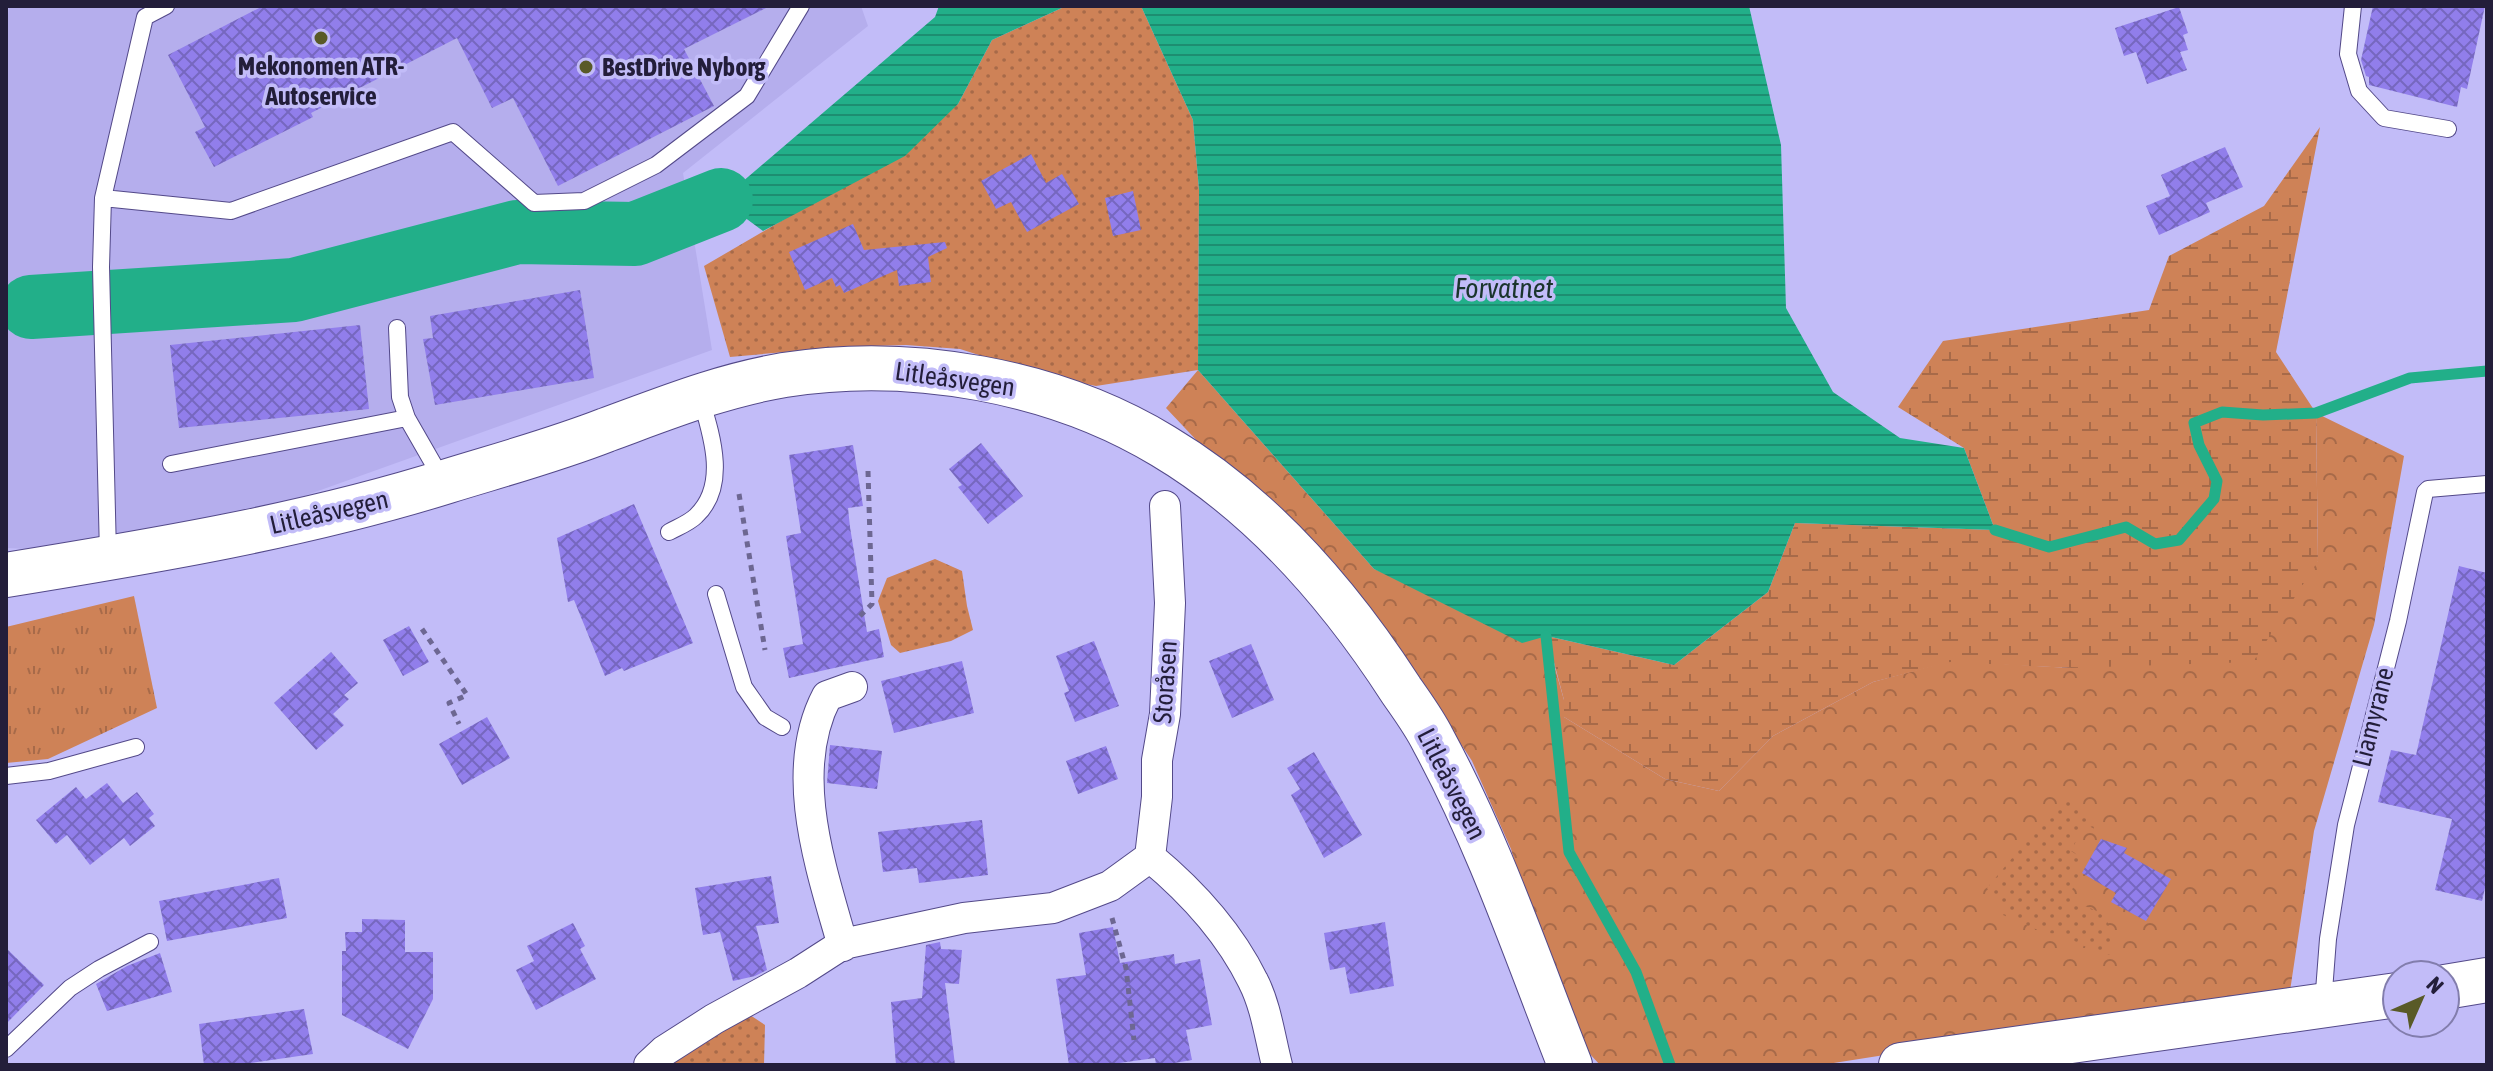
<svg xmlns="http://www.w3.org/2000/svg" width="2493" height="1071" viewBox="0 0 2493 1071" font-family="'Asap Condensed',sans-serif">
  <defs>
    <pattern id="grass-tufts" width="24" height="20" patternUnits="userSpaceOnUse" patternTransform="scale(2)"><rect width="24" height="20" fill="#ce8257"/><path d="M3 7l-1-3M5 7V3M7 7l1-3M15 17l-1-3M17 17v-4M19 17l1-3" fill="none" stroke="#a76a49"/></pattern>
    <pattern id="forest-crowns" width="20" height="18" patternUnits="userSpaceOnUse" patternTransform="scale(2)"><rect width="20" height="18" fill="#ce8257"/><path d="M2 6a3 3 0 1 1 6 0M12 15a3 3 0 1 1 6 0" fill="none" stroke="#a76a49"/></pattern>
    <pattern id="wetland-marsh" width="20" height="14" patternUnits="userSpaceOnUse" patternTransform="scale(2)"><rect width="20" height="14" fill="#ce8257"/><path d="M1 5h8M5 5V1M11 12h8M15 12V8" fill="none" stroke="#a76a49"/></pattern>
    <pattern id="garden-dots" width="8" height="8" patternUnits="userSpaceOnUse" patternTransform="scale(2)"><rect width="8" height="8" fill="#ce8257"/><path d="M2 2h.1M6 6h.1" fill="none" stroke="#a76a49" stroke-width="1.8" stroke-linecap="round"/></pattern>
    <pattern id="water-rules" width="6" height="5" patternUnits="userSpaceOnUse" patternTransform="scale(2)"><rect width="6" height="5" fill="#22af89"/><path d="M0 2.5h6" fill="none" stroke="#1d8e71"/></pattern>
    <pattern id="building-cross-hatch" width="8" height="8" patternUnits="userSpaceOnUse" patternTransform="scale(2)"><rect width="8" height="8" fill="#917eeb"/><path d="M0 0l8 8M0 8l8-8" fill="none" stroke="#7667bf"/></pattern>
  </defs>
  <rect width="100%" height="100%" fill="#c2bcf8"/>
  <path fill="#b5aeed" d="M9,6H861L868,26L683,173L712,350L142,554L6,548V33Z"/>
  <path fill="url(#grass-tufts)" d="M134,596L157,708L48,759L6,763V627Z"/>
  <path fill="url(#forest-crowns)" d="M1198,370L1374,569L1546,636L1564,700V717L1665,779L1719,791L1773,736L1873,682L1950,661L2071,668L2318,561L2316,413L2404,456L2374,625L2314,831L2290,991L1821,1065H1600L1578,1041L1551,985L1511,849L1472,761L1415,674L1332,560L1200,444L1166,408Z"/>
  <path fill="url(#wetland-marsh)" d="M2320,127L2276,352L2316,413L2318,561L2253,662L2071,668L1950,662L1873,682L1773,736L1719,791L1665,779L1564,717V700L1547,636L1674,665L1768,592L1795,523L1995,530L1964,448L1898,407L1943,341L2149,310L2169,256L2264,206Z"/>
  <path fill="url(#garden-dots)" d="M1066,6H1141L1193,120L1199,190L1198,370L1096,386L1042,375L960,349L906,345L841,347L730,357L704,266L807,206L958,104L992,40Z
    M935,559L962,571L967,606L973,630L951,641L900,653L891,645L878,601L887,578Z
    M2066,794L2095,820L2110,837L2085,824L2071,851L2085,860L2072,890L2077,904C2109,912 2113,922 2110,955L2081,945L2063,934L2045,933L2003,915L1987,888Z
    M750,1015L765,1025L764,1065H663Z"/>
  <path fill="url(#water-rules)" d="M939,6H1066L992,40L958,104L905,156L763,231L721,200L935,17Z
    M1141,6H1749L1781,145L1786,308L1833,392L1900,438L1964,448L1995,530L1795,523L1768,592L1674,665L1547,636L1522,643L1374,569L1198,370L1199,190L1193,120Z"/>
  <g fill="none" stroke-linecap="round" stroke-linejoin="round">
    <path stroke="#22af89" stroke-width="11" d="M1995,530L2049,547L2126,527L2155,544L2179,540L2214,499L2217,481L2199,445L2194,423L2222,412L2263,415L2316,413L2410,378L2487,371
      M1546,636L1569,852L1636,972L1670,1065"/>
    <path stroke="#22af89" stroke-width="64" d="M31,307L294,290L517,232L635,234L721,200"/>
  </g>
  <path fill="url(#building-cross-hatch)" d="M263,6H770L684,49L714,106L558,186L513,98L492,108L457,38L311,113L313,117L214,167L195,132L205,127L168,55Z
    M2373,6H2485L2467,89L2461,87L2457,107L2369,85V77L2366,76L2361,60Z
    M2179,7L2188,33L2183,35L2188,50L2180,52L2187,70L2147,84L2136,52L2124,56L2115,28Z
    M2225,147L2243,187L2206,203L2210,212L2159,235L2146,206L2170,196L2161,175Z
    M1031,154L1046,183L1062,174L1079,204L1027,232L1011,202L996,209L981,181Z
    M1133,191L1141,230L1113,236L1105,198Z
    M853,224L864,250L945,242L947,248L928,257L931,282L899,286L897,270L844,293L840,285L836,287L832,278L805,290L789,252Z
    M580,290L594,378L435,405L423,339L433,338L430,316Z
    M360,325L369,409L179,428L170,345Z
    M981,443L1023,496L988,524L958,487L962,485L949,469Z
    M853,445L863,506L848,508L850,527L867,632L879,629L884,657L789,678L783,648L803,644L786,536L801,533L789,455Z
    M634,504L693,643L624,671L622,668L605,676L574,600L568,602L557,538Z
    M2459,566L2487,573V879L2482,901L2435,890L2452,819L2378,802L2391,750L2416,755Z
    M409,626L429,662L403,676L383,640Z
    M1094,641L1119,706L1075,722L1064,693L1069,691L1056,656Z
    M1251,644L1274,700L1232,718L1209,661Z
    M331,652L358,683L344,695L349,699L333,714L344,725L316,750L274,703Z
    M962,661L974,713L894,733L881,681Z
    M487,717L510,758L462,785L439,744Z
    M830,745L882,751L877,789L827,783Z
    M1106,746L1118,779L1078,794L1066,761Z
    M1314,752L1362,835L1324,858L1291,795L1300,789L1287,768Z
    M107,783L123,803L137,792L154,814L149,818L155,826L130,846L124,838L90,865L67,835L56,844L36,820L76,787L86,799Z
    M982,820L988,875L919,883L917,868L883,872L878,832Z
    M2101,839L2127,848L2124,853L2171,879L2146,921L2111,902L2116,893L2082,873Z
    M771,876L779,923L756,926L767,970L755,976L733,981L720,932L703,935L695,888Z
    M279,878L287,918L167,941L159,901Z
    M362,919L405,920V952H433V999L408,1049L342,1015V951H346L345,932H362Z
    M1385,922L1394,986L1350,994L1345,967L1330,970L1324,933Z
    M573,923L585,946L580,949L596,979L536,1010L516,970L534,961L527,946Z
    M1113,927L1120,963L1174,954L1175,964L1200,959L1212,1025L1186,1030L1192,1060L1163,1065H1156L1155,1058L1105,1065H1069L1056,979L1086,975L1079,933Z
    M940,942L941,949L962,950L959,984L945,983L955,1065H896L891,1002L922,998L926,945Z
    M6,948L44,985L6,1024Z
    M160,953L172,992L107,1011L96,984L127,966Z
    M304,1009L313,1054L236,1065H204L199,1024Z"/>
  <g fill="none" stroke-linecap="round" stroke-linejoin="round">
    <g stroke="#534989" stroke-width="18">
      <path id="lane" d="M2353,6L2348,54L2359,91L2384,118L2448,129
        M103,198L231,211L453,132L534,203L584,201L656,165L747,96L801,6
        M397,328L400,397L407,418L442,479
        M171,464L407,418
        M669,532C678,527 689,523 696,516C729,485 711,433 700,396
        M108,554L101,267L103,198L145,17L166,6
        M716,594L744,687L765,717L782,727
        M6,776L49,771L136,747
        M2323,1004L2328,939L2346,825L2398,621L2425,492L2428,489L2487,484
        M6,1049L70,988L99,969L150,942"/>
    </g>
    <g stroke="#534989" stroke-width="32">
      <path id="street" d="M1150,857L1157,797V760L1165,714L1170,603L1165,506
        M843,946C821,868 787,772 827,696L852,687
        M649,1065L664,1051L714,1019L798,973L843,944L964,918L1053,908L1110,886L1150,857C1191,891 1229,932 1253,981C1266,1006 1270,1038 1277,1065"/>
    </g>
    <g stroke="#534989" stroke-width="46">
      <path id="secondary" d="M6,575C154,551 304,526 448,481C500,465 555,450 606,430C666,408 720,386 784,375C910,355 1054,380 1163,446C1262,505 1339,594 1401,690C1412,706 1424,722 1433,740C1489,843 1527,956 1570,1065
        M2445,987L2487,980
        M1901,1065L2397,995"/>
    </g>
    <path stroke="#6d6792" stroke-width="5" stroke-dasharray="6 6" stroke-linecap="butt" d="M739,494L765,650
      M860,616L872,604L868,471
      M422,629L467,695L449,703L459,724
      M1112,918L1126,968L1134,1040"/>
    <use href="#lane" stroke="#fff" stroke-width="16"/>
    <use href="#street" stroke="#fff" stroke-width="30"/>
    <use href="#secondary" stroke="#fff" stroke-width="44"/>
  </g>
  <g fill="#595a27" stroke="#c2bcf8" stroke-width="3">
    <circle cx="321" cy="38" r="8"/>
    <circle cx="586" cy="67" r="8"/>
  </g>
  <g text-anchor="middle" stroke-width="7" stroke-linejoin="round" paint-order="stroke">
    <g font-size="26" font-weight="bold" fill="#231e3a" stroke="#c2bcf8">
      <text x="321" y="75">Mekonomen ATR-<tspan x="321" dy="30">Autoservice</tspan></text>
      <text x="602" y="76" text-anchor="start">BestDrive Nyborg</text>
    </g>
    <g font-size="26" fill="#231e3a" stroke="#c2bcf8">
      <text transform="translate(955 379) rotate(8)" y="9">Litleåsvegen</text>
      <text transform="translate(329 512) rotate(-13)" y="9">Litleåsvegen</text>
      <text transform="translate(1165 682) rotate(-86)" y="9">Storåsen</text>
      <text transform="translate(2373 717) rotate(-76)" y="9">Liamyrane</text>
      <text transform="translate(1452 784) rotate(63)" y="9">Litleåsvegen</text>
    </g>
    <g font-size="28" font-style="italic" fill="#1a352c" stroke="#c2bcf8">
      <text x="1504" y="298">Forvatnet</text>
    </g>
  </g>
  <rect width="2493" height="1071" fill="none" stroke="#231e3a" stroke-width="16"/>
  <g transform="translate(2421 999) rotate(45)"><circle r="38" fill="#c2bcf8" stroke="#827dac" stroke-width="2"/>
  <path d="M0-6L14 30L0 20L-14 30Z" fill="#595a27"/>
  <text y="-12" font-size="22" font-weight="bold" text-anchor="middle" fill="#231e3a">N</text>
  </g>
</svg>
